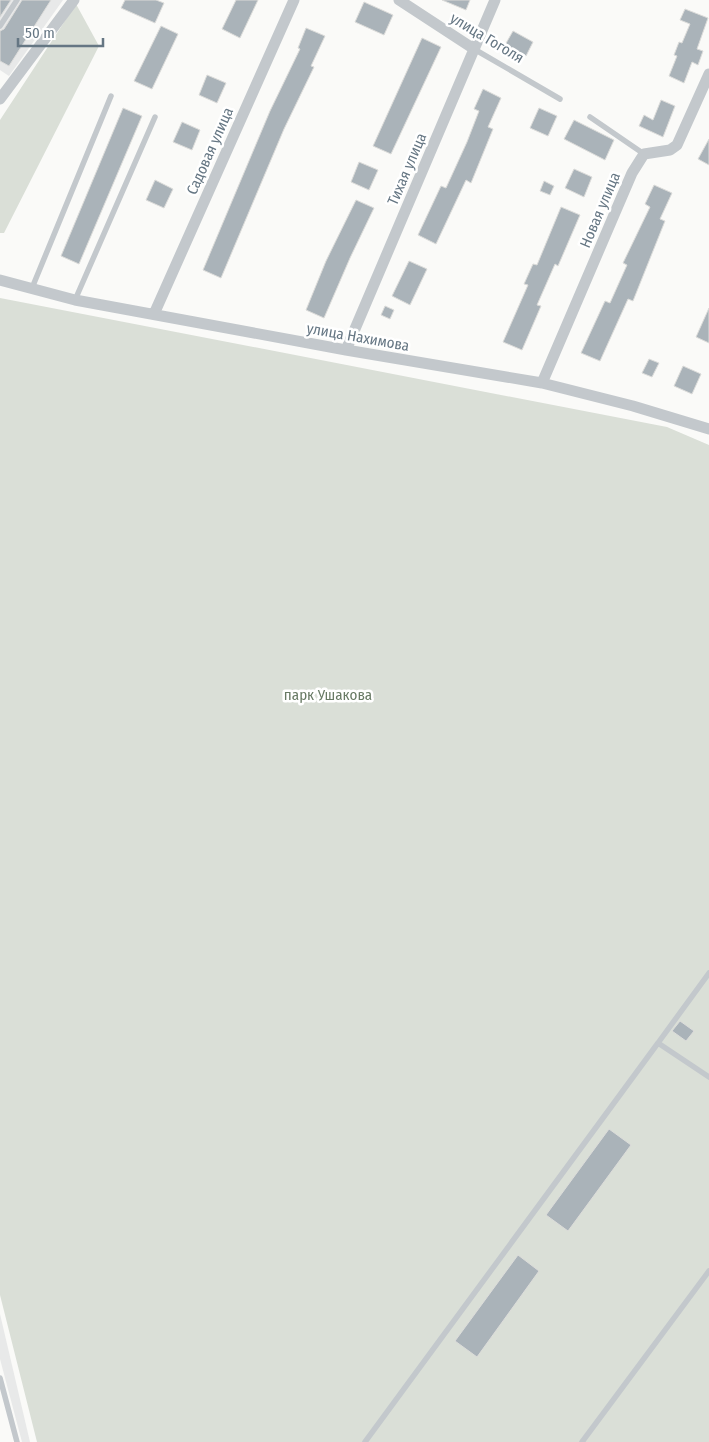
<svg xmlns="http://www.w3.org/2000/svg" width="709" height="1442" viewBox="0 0 709 1442" font-family="'Fira Sans Condensed',sans-serif">
  <rect width="100%" height="100%" fill="#fafaf8"/>
  <path fill="#e8e9e9" d="M0,0H63L9,76L0,70Z
    M0,1314L30,1442H22L0,1359Z"/>
  <path fill="#dadfd7" d="M76,4L99,46L4,233H0V120Z
    M0,298L667,427L709,445V1442H37L0,1295Z"/>
  <path fill="#aab3b9" stroke="#dcdcda" d="M0,0H11L0,17Z
    M22,0H51L9,66L0,61V31L4,29Z
    M125,0H156L164,3L155,23L121,8Z
    M236,0H258L240,38L222,29Z
    M442,0H470L466,10Z
    M364,2L393,15L384,35L355,22Z
    M685,9L708,18L697,49L703,51L698,65L692,62L684,83L669,76L677,56L674,55L679,42L682,43L690,24L680,20Z
    M161,26L178,34L152,89L134,81Z
    M306,28L325,36L311,66L314,67L284,129L221,278L203,270L270,111L300,49L298,48Z
    M513,31L533,42L526,56L505,45Z
    M422,38L441,47L391,154L373,146Z
    M207,75L226,83L217,103L199,95Z
    M483,89L501,98L488,127L493,129L471,183L466,180L436,244L418,235L441,186L446,188L467,142L479,111L474,109Z
    M661,100L675,106L663,137L639,126L644,115L653,120Z
    M123,108L142,116L79,264L61,256Z
    M539,108L557,116L548,136L530,128Z
    M574,120L614,140L605,160L564,139Z
    M182,122L200,130L192,150L173,142Z
    M709,139V165L698,159Z
    M359,162L378,170L369,190L351,182Z
    M574,169L592,177L584,197L565,188Z
    M155,180L173,189L164,208L146,200Z
    M544,181L554,186L550,195L540,191Z
    M654,185L672,193L660,219L665,221L633,301L628,299L600,361L581,353L605,301L610,303L627,265L623,263L650,207L645,204Z
    M356,200L374,208L350,258L324,318L306,310L326,261Z
    M561,207L580,215L558,266L555,264L537,305L541,306L522,350L503,342L528,285L524,284L533,264L537,265Z
    M409,261L427,269L410,305L392,296Z
    M385,306L394,310L390,319L381,315Z
    M709,308V343L696,337Z
    M649,359L659,363L652,377L642,373Z
    M683,366L701,374L692,394L674,386Z
    M680,1021L694,1031L686,1041L672,1031Z
    M609,1129L631,1145L568,1231L546,1215Z
    M518,1255L539,1271L477,1357L455,1341Z"/>
  <g fill="none" stroke-linecap="round" stroke-linejoin="round">
    <path stroke="#c3c8cc" stroke-width="5.5" d="M0,26L17,0
      M474,49L560,99
      M590,117L644,154
      M32,288L111,96
      M75,300L155,117
      M709,973L658,1043L709,1077
      M0,1378L17,1442
      M365,1442L658,1043
      M582,1442L709,1271"/>
    <path stroke="#c3c8cc" stroke-width="11" d="M399,0L474,49
      M0,99L74,0
      M0,280L75,300L346,350L542,383L633,406L709,429
      M154,314L294,0
      M346,350L495,0
      M542,383L632,173L644,154L670,150L677,145L709,74"/>
  </g>
  <g text-anchor="middle" stroke-width="5" stroke-linejoin="round" paint-order="stroke">
    <g font-size="15" fill="#657683" stroke="#fff">
      <text transform="translate(487 38) rotate(31)" y="5">улица Гоголя</text>
      <text transform="translate(210 151) rotate(-66)" y="5">Садовая улица</text>
      <text transform="translate(407 169) rotate(-67)" y="5">Тихая улица</text>
      <text transform="translate(600 210) rotate(-67)" y="5">Новая улица</text>
      <text transform="translate(358 337) rotate(10)" y="5">улица Нахимова</text>
    </g>
    <g font-size="15" fill="#687a64" stroke="#fff">
      <text x="328" y="700">парк Ушакова</text>
    </g>
  </g>
  <path d="M18 38v8h85v-8" fill="none" stroke="#657683" stroke-width="2.5"/>
  <text x="25" y="38" font-size="15" fill="#657683" stroke="#ffffff" stroke-width="4" paint-order="stroke">50 m</text>
</svg>
